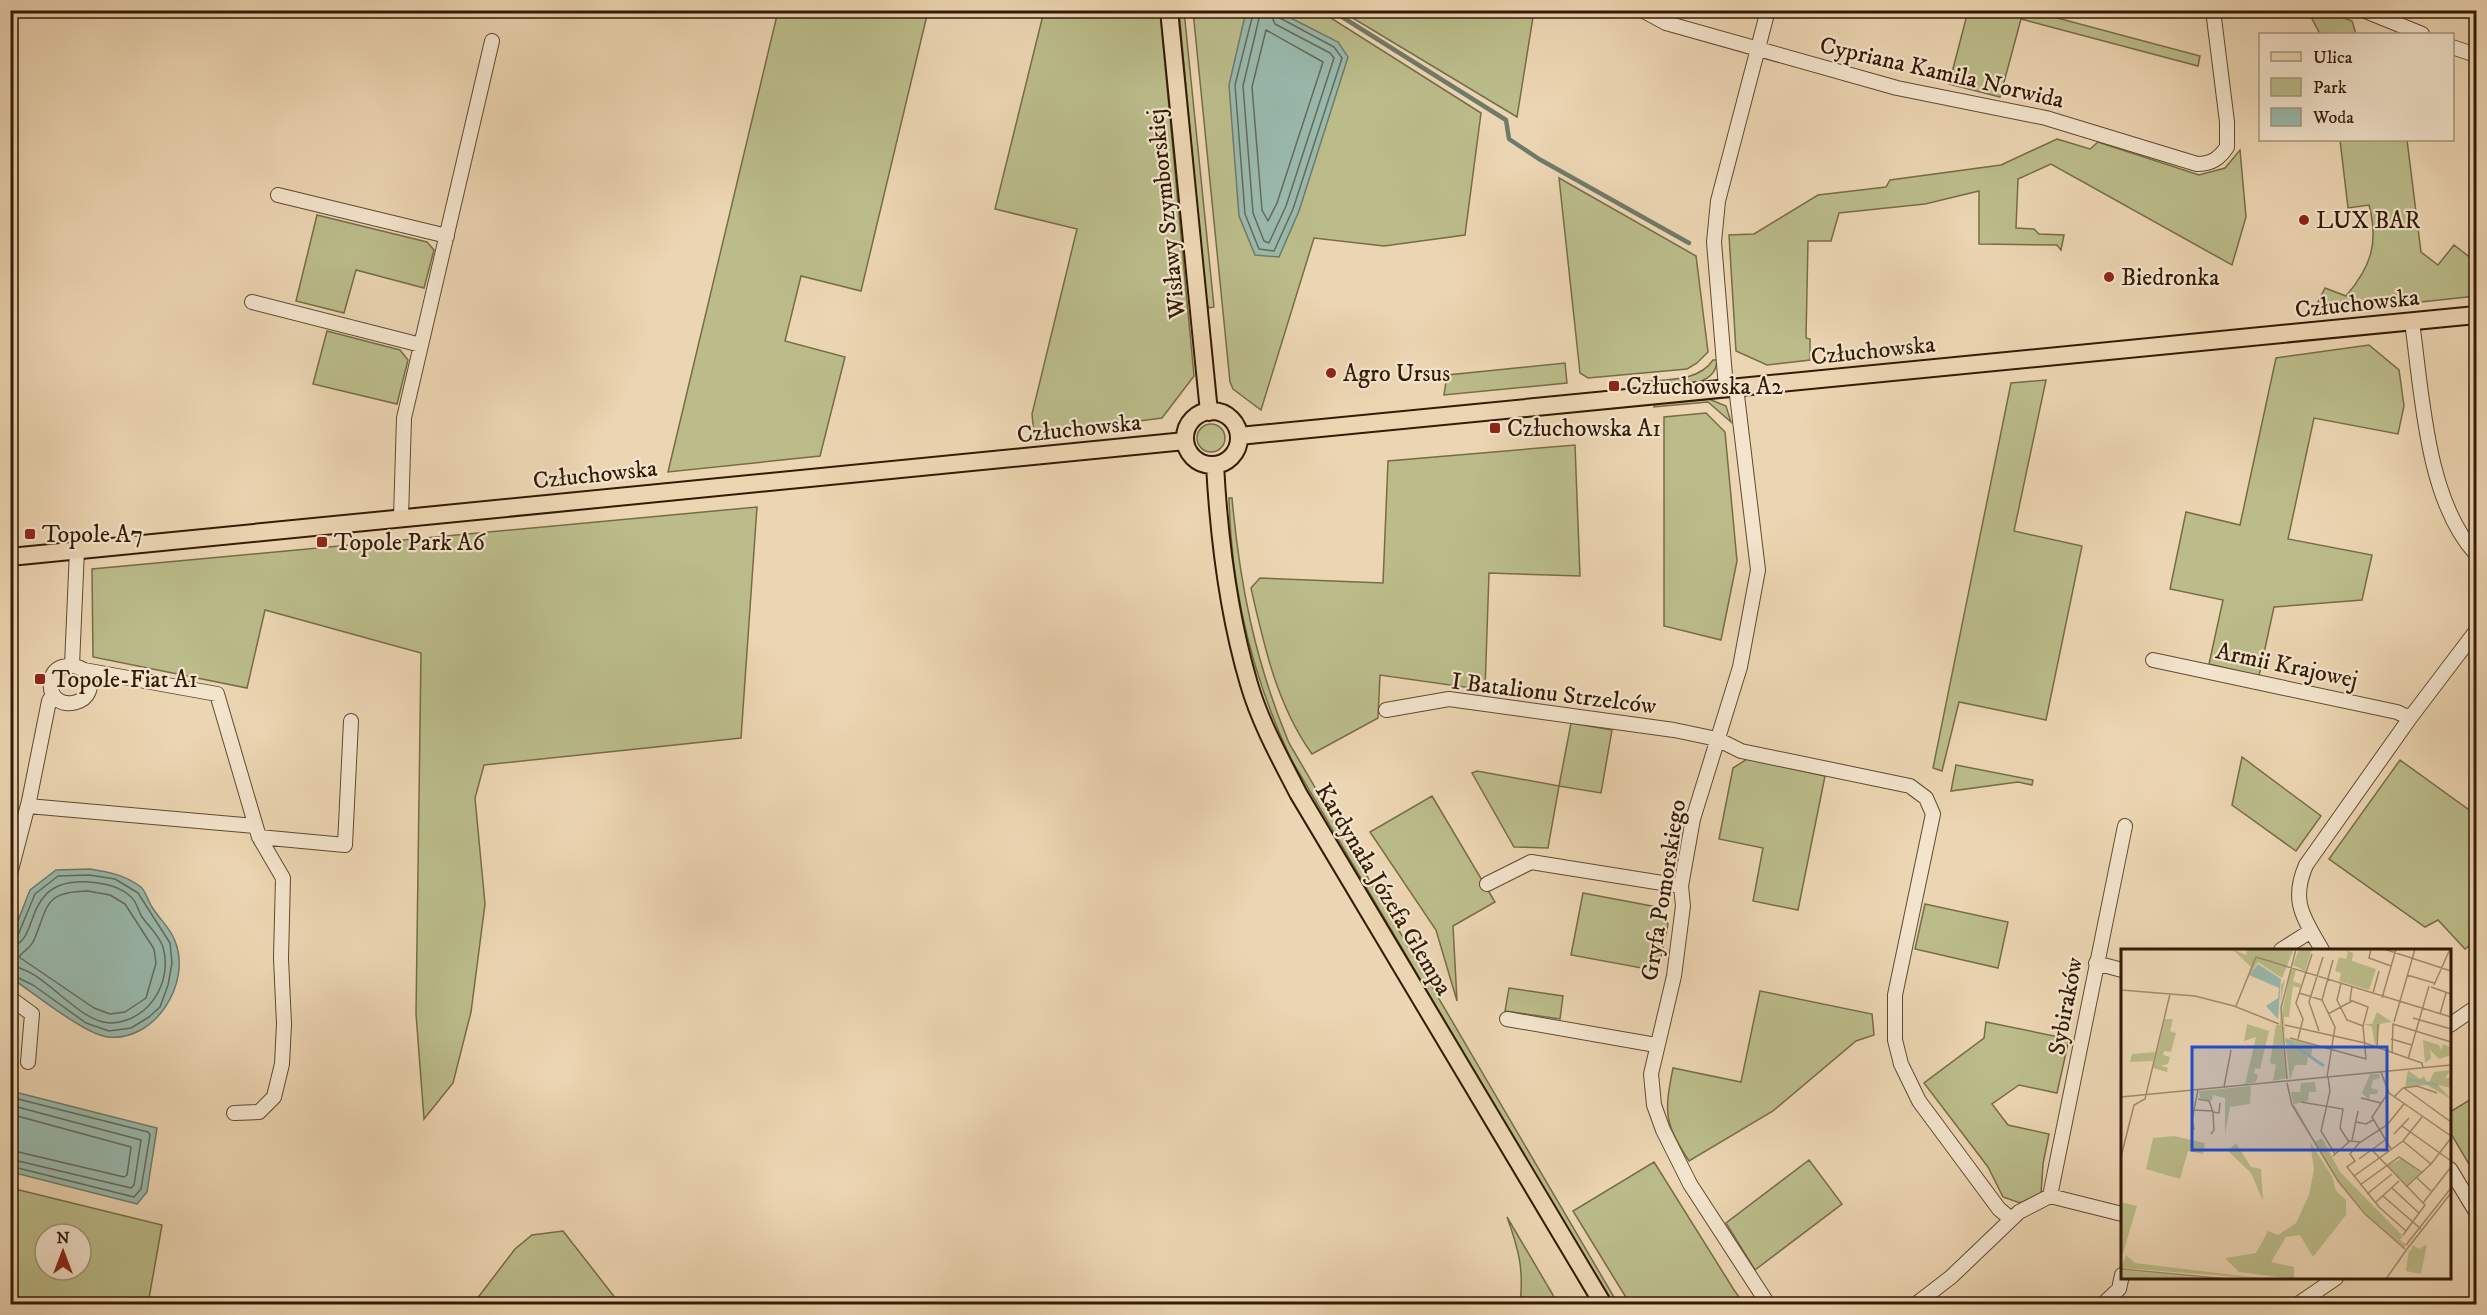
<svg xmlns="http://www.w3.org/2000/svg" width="2487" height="1315" viewBox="0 0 2487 1315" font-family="'IM FELL DW Pica',serif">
  <rect width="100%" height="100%" fill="#ecd5b2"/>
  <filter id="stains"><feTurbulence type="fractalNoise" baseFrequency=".00333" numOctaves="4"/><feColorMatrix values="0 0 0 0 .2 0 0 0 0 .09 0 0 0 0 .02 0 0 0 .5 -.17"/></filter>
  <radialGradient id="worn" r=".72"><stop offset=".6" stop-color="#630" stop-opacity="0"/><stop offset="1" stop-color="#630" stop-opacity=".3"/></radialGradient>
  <path fill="#bbbc8a" stroke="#776c48" stroke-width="1.5" fill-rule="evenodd" d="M778,11H928L861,291L801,276L785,341L845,357L820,456L668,472Z
    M1044,11H1160L1194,376L1162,418L1034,435L1032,414L1077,229L995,209Z
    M1179,11H1184L1214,307L1209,308L1206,303Z
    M1193,11H1320L1481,113L1465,235L1384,246L1314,238L1261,410L1233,389L1230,382Z
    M1341,11H1534L1517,117Z
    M1968,11H2031L2200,56L2198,66L2021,19L2000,97L1949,84Z
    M2308,11H2326L2352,21L2356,34H2320Z
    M2057,139L2090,149L2098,142L2199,175L2225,168L2240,150L2246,217L2232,265L2051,164L2018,179L2016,228L2034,229L2039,234L2064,235L2061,250L2057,245L1979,244V191L1925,204L1839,213L1831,241H1808L1806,338L1810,339V360L1767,365L1736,351L1729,235L1754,234L1818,195L1886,187L1890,180L2001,165Z
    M2340,140H2407L2421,252L2438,265L2454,245L2476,262V296L2328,312L2315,308L2325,288L2346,296C2371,267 2379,243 2369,205L2348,208Z
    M1559,178L1696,256L1708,352L1697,363L1687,369L1588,378L1580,373Z
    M317,215L427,242L434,250L424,288L356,270L344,313L296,301Z
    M327,331L400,350L408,360L397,404L313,384Z
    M2369,345L2399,370L2404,406L2398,434L2314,418L2288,539L2372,555L2362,600L2274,607L2259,676L2209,664L2223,600L2170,589L2186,512L2240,525L2276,358Z
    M1713,360H1717C1716,394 1660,383 1638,382C1663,379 1698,383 1713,360Z
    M1565,363L1567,383L1444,395L1447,375Z
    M2046,380L2014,531L2082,546L2046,720L1959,702L1942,771L1933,768L2011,383Z
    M1709,399L1726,406L1731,422L1708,402L1654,407L1655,404Z
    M1706,413L1725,432L1737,561L1721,640L1664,626V417Z
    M1197 438a14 14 0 1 1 28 0a14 14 0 1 1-28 0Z
    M1575,445L1580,576L1489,573L1485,690L1380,675L1378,718L1312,754C1277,705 1264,646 1251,588L1260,578L1383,583L1388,461Z
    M1229,498H1232C1240,586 1255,661 1289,743L1618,1304H1611L1291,759C1252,676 1231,590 1229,498Z
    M757,507L741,738L484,765L475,798L485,904L471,1012L453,1083L424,1119L416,1014L421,653L265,610L247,688L93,657L92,569Z
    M1571,723L1612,730L1601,793L1559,786L1548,848L1514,847L1472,773L1477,771L1559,786Z
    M2242,757L2321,816L2296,851L2232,805Z
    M1747,759L1825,776L1798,910L1753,901L1763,848L1719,839L1733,768Z
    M2400,760L2476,815V941L2465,949L2438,920L2425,927L2329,859Z
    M1956,765L2033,780L2032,785L2018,782L1951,791Z
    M1432,796L1495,902L1453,926L1457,1001L1436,930L1370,832Z
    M1583,893L1657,907L1668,924L1658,971L1571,955Z
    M1925,904L2008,922L1998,968L1915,949Z
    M1509,988L1563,996L1560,1019L1505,1011Z
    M1760,991L1872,1014L1874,1035L1856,1041L1773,1111L1689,1161C1664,1122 1664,1113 1673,1068L1741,1082Z
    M1986,1022L2069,1039L2057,1093L2019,1085L1992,1104L2008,1125L2049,1134L2043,1164L2041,1194L2020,1203L2003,1197L1988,1167L1924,1083L1984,1038Z
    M2476,1096V1176L2450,1132V1112Z
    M1809,1160L1842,1204L1755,1270L1726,1223Z
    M1654,1162L1734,1290L1744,1304H1630L1573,1211Z
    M11,1188L162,1225L148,1304H11ZM45,1234H81V1270H45Z
    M1507,1217L1553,1295L1556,1304H1520C1524,1270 1519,1250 1507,1217Z
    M563,1231L620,1304H473L515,1249L532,1235Z"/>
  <path fill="#99b9ad" stroke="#707a6a" stroke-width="1.5" d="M1249,11H1277L1338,42L1348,57L1299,211L1279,257L1255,255L1239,216L1229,85L1244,20Z
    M90,869C109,872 125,875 141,887C146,892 148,901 152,907C159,919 170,927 175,941C192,983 155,1042 108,1037C85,1035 33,992 11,978L12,936L30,890L56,870Z
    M11,1091L157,1128L147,1192L137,1204L11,1172Z"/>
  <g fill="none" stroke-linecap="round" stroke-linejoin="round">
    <path stroke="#666a59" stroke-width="1.5" d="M1254,10L1235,85L1245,214L1259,249L1274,251L1293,209L1342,58L1334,47L1280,18L1276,10
      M1261,10L1243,86L1253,213L1264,241L1269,243L1286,206L1334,58L1330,53L1275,24L1269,10
      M1266,30L1323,62L1277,203L1268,221L1262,210L1252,87Z
      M88,891L110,895L125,904L154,949L156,963L146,998L125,1012L110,1014L94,1008L19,957C23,951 31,948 34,940C49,904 44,892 88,891Z
      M10,939L18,935L35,894L58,876L89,875L115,879L138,893L170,943L172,963L168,985L160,1007L149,1017L131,1028L109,1031L86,1023L33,985L10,974
      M10,946C42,944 19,877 89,882C103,883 121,887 131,897C137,902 138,911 142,917C149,927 159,935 163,947C173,982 149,1021 112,1023C78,1024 44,968 10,966
      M10,1097L148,1132L150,1135L141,1189L134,1197L10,1166
      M10,1105L141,1140L134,1185L131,1188L10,1159
      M10,1114L131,1147L127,1175L124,1177L10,1150"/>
    <path stroke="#707a6a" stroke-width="4.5" d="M1331,10L1506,120L1509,139L1539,159L1689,243"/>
    <g stroke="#614a30" stroke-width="16">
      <path id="minor" d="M1642,10L1666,23L1897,88L2046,118L2197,164C2211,164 2219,159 2227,147V122L2213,10
        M2363,10L2422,34
        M2452,47L2476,55
        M278,195L447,236
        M252,302L421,345
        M2412,322C2422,392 2426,500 2476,554
        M1736,387L1758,570L1740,667L1693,819L1681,886L1683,906L1674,976L1651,1074L1654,1105L1663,1130L1690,1184L1768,1304
        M1726,388L1714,242L1718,201L1768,10
        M401,517L404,418L492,41
        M2153,660L2397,712L2410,718
        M72,665L77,550
        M84,670C109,705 46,718 51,681C53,664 72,663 84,670L217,694L259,837L345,845L351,721
        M1386,710L1449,699L1674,730L1717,739L1741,751L1910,786L1926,798L1933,814L1895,995V1040L1901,1064L1919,1101L1999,1209L2011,1219
        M28,806L255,826
        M10,874L29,801L49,701L53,695
        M1487,884L1531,862L1681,886
        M2281,950L2311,931
        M2322,950C2304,918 2290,902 2306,865L2410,718L2476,631
        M2096,963L2122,970
        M10,998L32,1014L28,1062
        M1507,1019L1656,1045
        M2450,1025L2476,1007
        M234,1113L259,1112L274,1097L282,1064L284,1024L281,958L283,878L259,837
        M2450,1169L2476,1212
        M2050,1196L2125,826
        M1916,1304L1951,1277L2019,1212L2050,1196L2122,1214
        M2103,1304L2119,1289L2122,1275
        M2298,1304L2336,1278"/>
    </g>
    <g stroke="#331b05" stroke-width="20">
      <path id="major" d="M1169,10L1209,412
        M1185 438a27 27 0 1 1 54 0a27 27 0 1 1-54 0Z
        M1239,436L2476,315
        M1215,465C1219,538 1228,613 1249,684C1260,722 1280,758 1298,793L1603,1304
        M10,557L1185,441"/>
    </g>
    <use href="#minor" stroke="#f3e4cd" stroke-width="14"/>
    <use href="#major" stroke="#ecd5b2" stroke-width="16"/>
  </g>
  <g fill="#8f2418" stroke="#f3e4cd" stroke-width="2">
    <circle cx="2304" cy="220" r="6"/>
    <circle cx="2109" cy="277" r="6"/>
    <circle cx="1331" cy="373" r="6"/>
    <rect x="1608" y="380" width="12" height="12" rx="3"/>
    <rect x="1489" y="422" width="12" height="12" rx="3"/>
    <rect x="24" y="528" width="12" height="12" rx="3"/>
    <rect x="316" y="536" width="12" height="12" rx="3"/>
    <rect x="34" y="673" width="12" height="12" rx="3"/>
  </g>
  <g text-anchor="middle" stroke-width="4.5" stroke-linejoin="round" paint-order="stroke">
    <g font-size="24" fill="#331b05" stroke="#f3e4cd">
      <text transform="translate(1942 72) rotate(13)" y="8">Cypriana Kamila Norwida</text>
      <text transform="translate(1166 214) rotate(-96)" y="8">Wisławy Szymborskiej</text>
      <text transform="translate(2357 303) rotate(-6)" y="8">Człuchowska</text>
      <text transform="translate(1873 350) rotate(-6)" y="8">Człuchowska</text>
      <text transform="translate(1079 428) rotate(-6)" y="8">Człuchowska</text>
      <text transform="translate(595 474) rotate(-6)" y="8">Człuchowska</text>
      <text transform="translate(2287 665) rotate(12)" y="8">Armii Krajowej</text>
      <text transform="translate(1554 693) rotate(7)" y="8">I Batalionu Strzelców</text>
      <text transform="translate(1384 889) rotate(59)" y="8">Kardynała Józefa Glempa</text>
      <text transform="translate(1663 890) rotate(-81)" y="8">Gryfa Pomorskiego</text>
      <text transform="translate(2065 1006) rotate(-79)" y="8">Sybiraków</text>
    </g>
    <g font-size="24" fill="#331b05" stroke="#f3e4cd" text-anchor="start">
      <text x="2316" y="228">LUX BAR</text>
      <text x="2121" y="285">Biedronka</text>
      <text x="1343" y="381">Agro Ursus</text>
      <text x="1626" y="394">Człuchowska A2</text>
      <text x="1507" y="436">Człuchowska A1</text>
      <text x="42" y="542">Topole A7</text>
      <text x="334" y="550">Topole Park A6</text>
      <text x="52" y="687">Topole-Fiat A1</text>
    </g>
  </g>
  <g transform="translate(2121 949)">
    <rect width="330" height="330" fill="#ecd5b2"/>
    <path d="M111,0L125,6L127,0H173L161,29L137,13L127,28L130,18ZM178,0H191L184,22L172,16ZM223,0L232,4L231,12L255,20L248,41L218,32L220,24L214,22L218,8L225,10L227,3ZM170,20L175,21L172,32L180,35L179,39L172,37L168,68H163L164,89L192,96L190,107L176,99L187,107L186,116H174L169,131L161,64ZM164,29L159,58L165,129L152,132L155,116L149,114L155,76H159L160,37ZM256,63L271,73L259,75L254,97L251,78L243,75H251ZM44,70H52L49,82L55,84L50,103L43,102L42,106L49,108L47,115L40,117L47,119L46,123L32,119ZM126,75L148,82L139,120L134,119L133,124L137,126L135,133L124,135L135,88L123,92ZM302,91L318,96L320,101L322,95L329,98L330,106L318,110L309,101L310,109L304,114ZM34,103L32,112L9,113L11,105ZM287,121L299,130L303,127L307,136L313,123L330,121L324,129H330V139L317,136L330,150L306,136L284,138ZM249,125H258L259,129L252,131L250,139L257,141L256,145H249L248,151L241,144ZM194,133L195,143H188L187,152L173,155L194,193L201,189L219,223L282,287L279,291L286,296L283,298L247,267L218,233L173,159L170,143H179L180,134ZM130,137L129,155L109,158L104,185V149L92,146L91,152L79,149L78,142ZM53,187L84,194L82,205L67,202L59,230L25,220L32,189ZM189,193L211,227L215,242L225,251V266L192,308L179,286L165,288L150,313L173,318V330L118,323L104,309L135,304L147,282L157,286L175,274L188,246L193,220ZM115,194L130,218L140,220L142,252L130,224L107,202ZM281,209L300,224L286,236L266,217ZM0,253L16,257L2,304H0ZM306,295L300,325L285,322L288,300L289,303L292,296L298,300ZM5,306L14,314L146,330L0,319ZM0,321L96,330H0Z" fill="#bbbc8a"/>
    <path d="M137,15L160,30L157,70L145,57L157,49L158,39L128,26Z" fill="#99b9ad"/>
    <path fill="none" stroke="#99b9ad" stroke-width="3" d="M165,91L203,117M286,130L317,136"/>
    <path fill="none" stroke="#a28b6d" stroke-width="1.5" d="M250,0L248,9L270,17M263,0L330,22M286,26L313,34M220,34L216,51L226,71L242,77M313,36L329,0M310,38L330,45M0,41L74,47L113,57L158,75M178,44L201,51M252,44L258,22M261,49L275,0M115,57L135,8L330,68M207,65L231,52M319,65L325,44M292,69L330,80M273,73L294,0M164,76L244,94L301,114L302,119M198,82L188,53L202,8M169,89L245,110L242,77L247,58L229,51L231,37M177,90L182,70L175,54L191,5M270,90L291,96M256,99L257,75M271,104L272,75L330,93M287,110L308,37M260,123L268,144L330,187M206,128L214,78L201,51L212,11M207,128L209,142L200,182L214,205M166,130L160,59L175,0M166,134L171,156L217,232L244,265L284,300M103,138L110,101M283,139L330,173M267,144L251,168L270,200M0,148L330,116M273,148L282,139L296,137L316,144M240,149L260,154M77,150L88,152L92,163L98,164L99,154M180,153L222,160L219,179L228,193M283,155L266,176L238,194L229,205L234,212L226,218L258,258L285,282M73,161L91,162M235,173L245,175L252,171M281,177L330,212M73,181L71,171L77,141M90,185L93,181L92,163M273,185L288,169M231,191L237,162M282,192L310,215M250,200L304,256L282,286M212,207L229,192L239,193M0,208L13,156L24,150L49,45M238,210L264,191M233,227L282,192L301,168M296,229L310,242M239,236L278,208L302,224M285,238L310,215L330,189M271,239L298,264M246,245L271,225M262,247L300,280M254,254L278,232M302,254L330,218M285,296L330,239M286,300L330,244M0,320L107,330M265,330L286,300"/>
    <path fill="#1d4ed8" fill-opacity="0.15" stroke="#1d4ed8" stroke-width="3" d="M71,98H266V201H71Z"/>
    <rect width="330" height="330" fill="none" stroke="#331b05" stroke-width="3"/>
  </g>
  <rect width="2487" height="1315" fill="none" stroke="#ecd5b2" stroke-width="36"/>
  <rect x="12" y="12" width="2463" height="1291" fill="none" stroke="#331b05" stroke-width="3"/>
  <rect x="18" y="18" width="2451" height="1279" fill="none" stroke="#331b05" stroke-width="1.5"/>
  <rect x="2259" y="33" width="195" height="108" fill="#f3e4cd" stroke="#a6947d" stroke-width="1.5"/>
  <rect x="2271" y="52" width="30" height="9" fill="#ecd5b2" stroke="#a6947d" stroke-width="1.5"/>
  <text x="2313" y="63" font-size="18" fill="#331b05">Ulica</text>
  <rect x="2271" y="78" width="30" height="18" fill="#bbbc8a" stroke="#a6947d" stroke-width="1.5"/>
  <text x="2313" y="93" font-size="18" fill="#331b05">Park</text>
  <rect x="2271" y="108" width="30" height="18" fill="#99b9ad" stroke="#a6947d" stroke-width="1.5"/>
  <text x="2313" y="123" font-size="18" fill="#331b05">Woda</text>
  <g transform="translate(63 1252)"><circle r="28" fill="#f3e4cd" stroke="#a6947d" stroke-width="1.5"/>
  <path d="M0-4.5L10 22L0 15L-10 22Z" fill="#8f2418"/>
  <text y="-9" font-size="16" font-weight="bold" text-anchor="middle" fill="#331b05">N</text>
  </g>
  <rect width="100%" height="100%" filter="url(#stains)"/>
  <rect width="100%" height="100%" fill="url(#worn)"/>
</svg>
